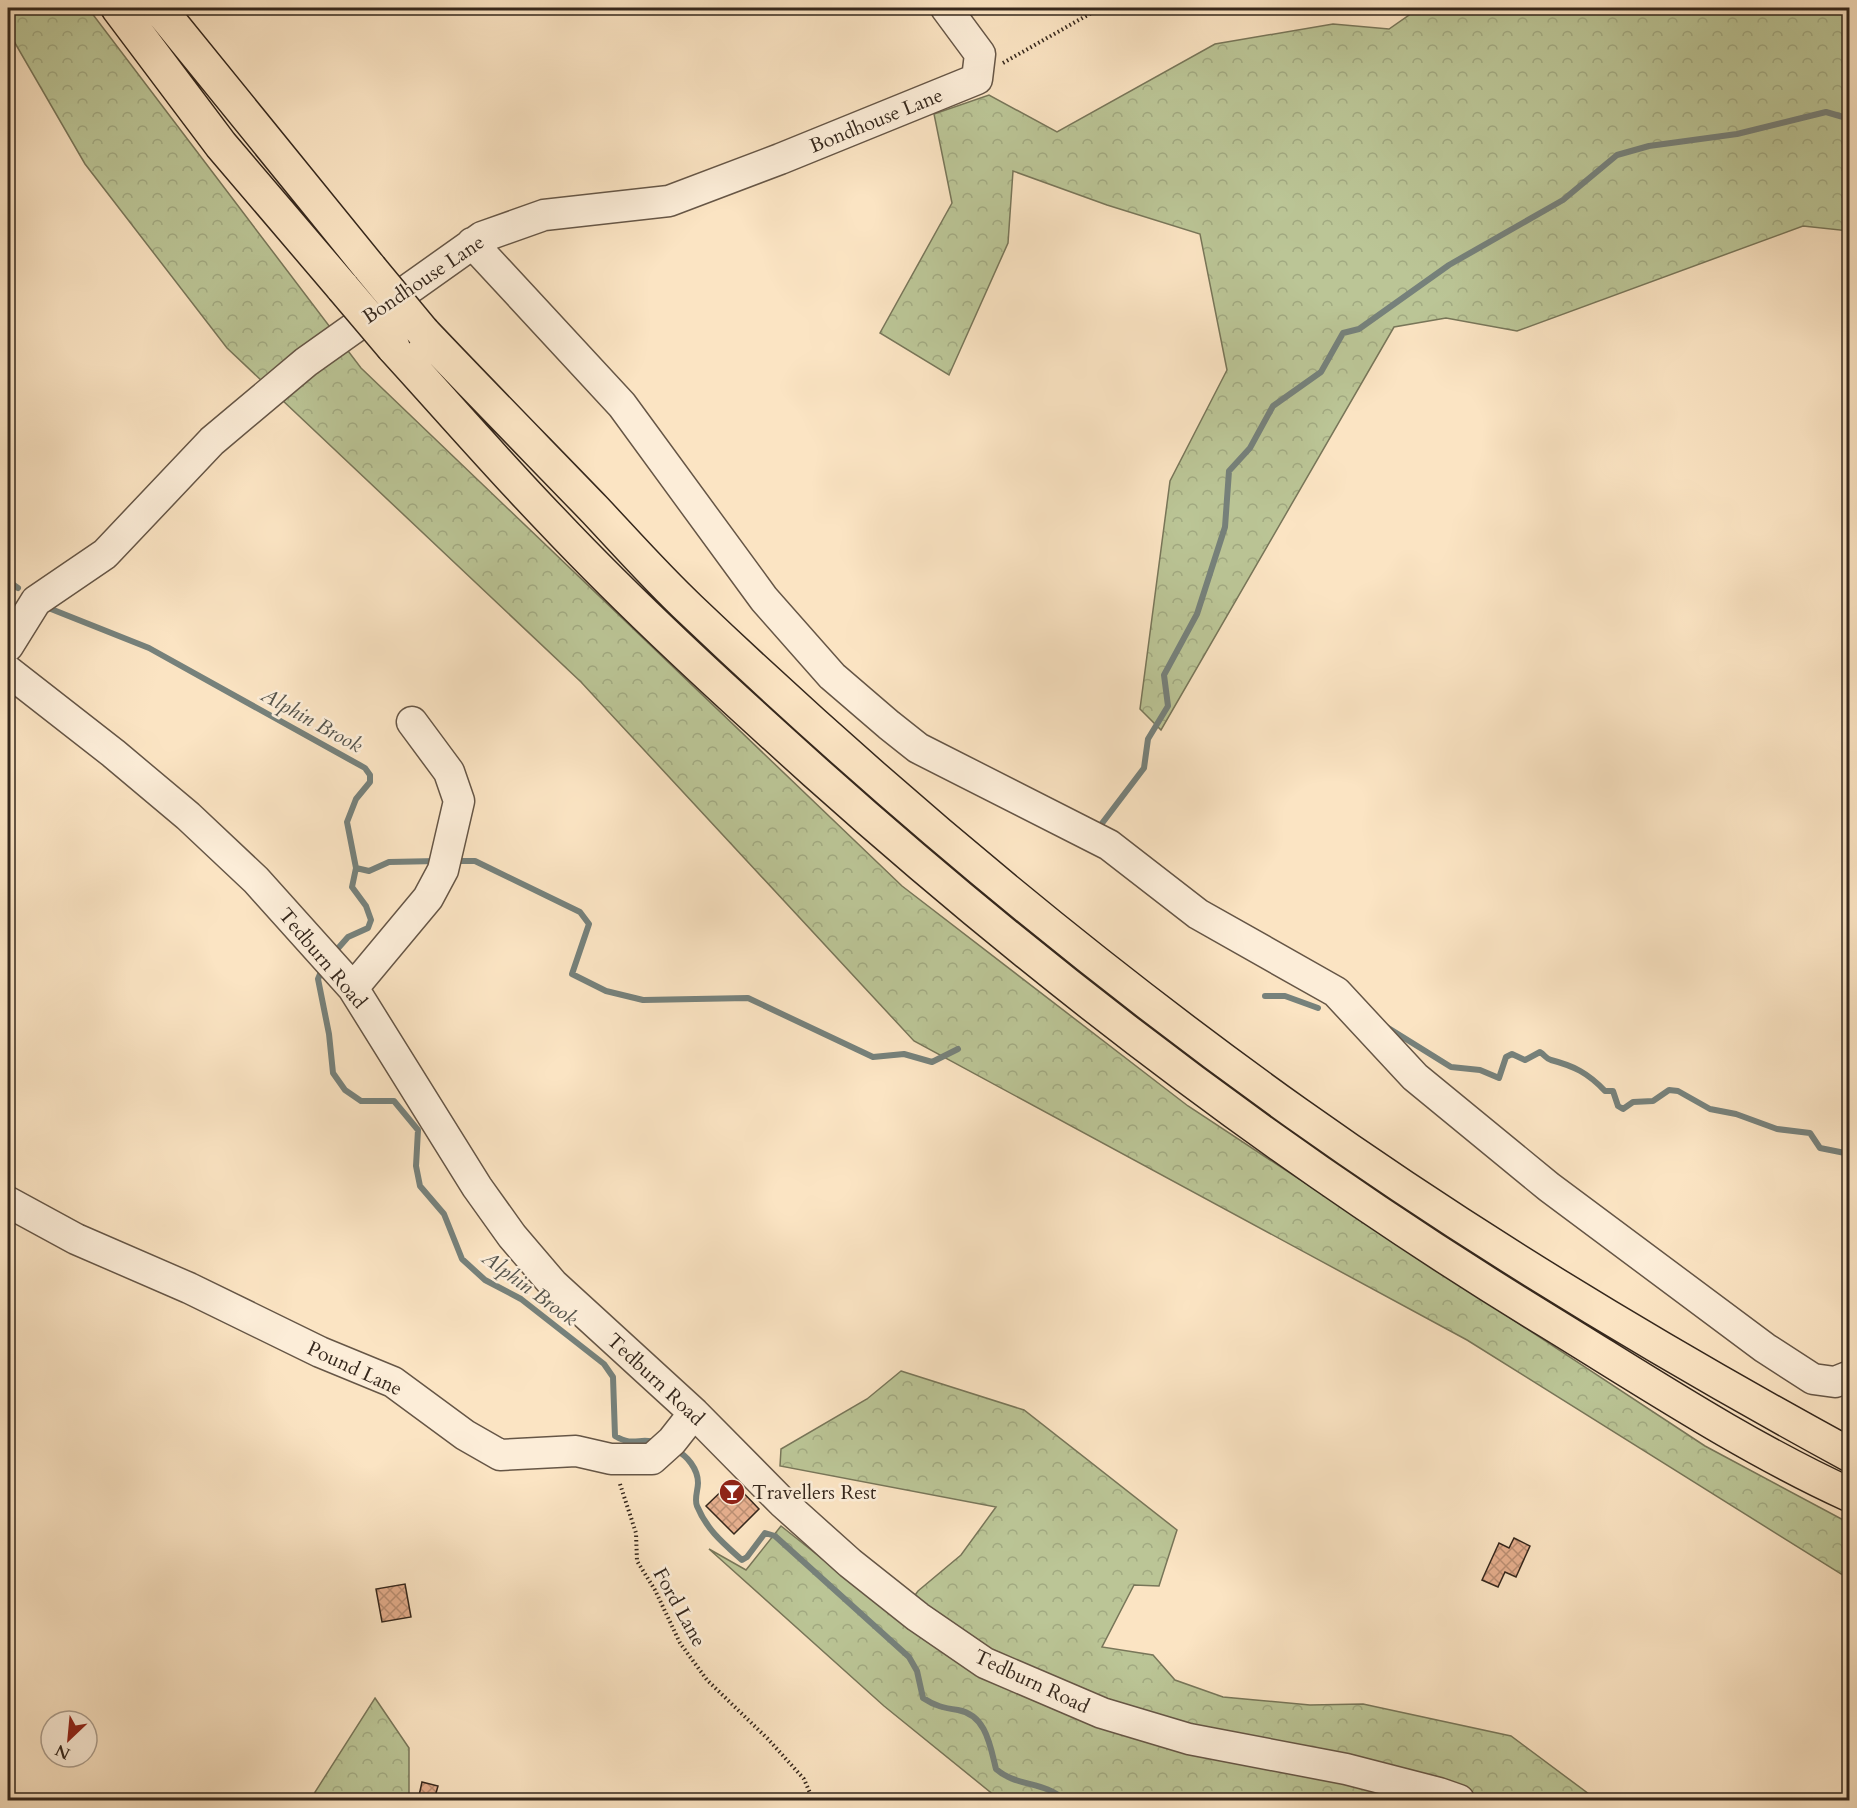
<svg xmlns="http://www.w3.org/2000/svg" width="1857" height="1808" viewBox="0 0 1857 1808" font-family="Cardo,serif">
  <defs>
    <pattern id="forest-crowns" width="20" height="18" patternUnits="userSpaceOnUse" patternTransform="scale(1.5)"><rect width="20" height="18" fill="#bbc596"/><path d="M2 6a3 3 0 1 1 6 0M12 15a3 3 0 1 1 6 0" fill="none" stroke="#a1a981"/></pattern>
    <pattern id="building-cross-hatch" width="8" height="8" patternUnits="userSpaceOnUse" patternTransform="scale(1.5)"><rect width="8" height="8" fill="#e5ae8d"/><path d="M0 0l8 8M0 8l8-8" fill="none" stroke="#ba8e72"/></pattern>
  </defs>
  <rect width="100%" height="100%" fill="#fbe4c3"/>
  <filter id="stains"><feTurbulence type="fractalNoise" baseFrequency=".00333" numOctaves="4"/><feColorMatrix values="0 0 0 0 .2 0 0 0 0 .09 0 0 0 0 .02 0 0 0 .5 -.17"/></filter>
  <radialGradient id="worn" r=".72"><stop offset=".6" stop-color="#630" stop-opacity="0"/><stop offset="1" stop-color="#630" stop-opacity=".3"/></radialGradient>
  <path fill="url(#forest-crowns)" stroke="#787659" stroke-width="1.5" d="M8,8H88L361,368L902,886L1188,1106L1705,1446L1849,1523V1579L1467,1340L914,1041L581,682L227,348L85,164L8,31Z
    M1409,8H1849V231L1803,226L1517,331L1446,318L1394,327L1161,730L1140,709L1170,481L1227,370L1200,234L1107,205L1013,171L1008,243L949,375L880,333L952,203L934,114L989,95L1057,132L1215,44L1333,24L1389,29L1409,15Z
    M901,1371L1024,1410L1177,1530L1159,1586L1134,1585L1102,1647L1153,1655L1175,1680L1223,1697L1310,1705L1363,1704L1511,1736L1597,1800H1000L884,1706L709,1549L746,1570L781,1526L898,1619L918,1591L961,1555L996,1507L780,1466L781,1449L867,1399Z
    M375,1698L409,1748V1800H310Z"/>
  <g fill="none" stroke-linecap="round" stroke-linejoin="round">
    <path stroke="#76817b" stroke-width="6" d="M8,581L18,588
      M51,609L149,648L365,768L370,775V782L356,799L347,822L356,868L352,887L366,906L371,920L368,928L348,937L333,954
      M1100,826L1144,768L1148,739L1168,706L1164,675L1197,614L1225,527L1229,471L1250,448L1273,406L1321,372L1343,333L1359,329L1449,265L1563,200L1617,155L1649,146L1737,134L1826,112L1850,119
      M453,861H475L580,912L589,924L572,974L606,991L643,1000L748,998L873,1057L904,1054L932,1062L958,1049
      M356,868L369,871L389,862L437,861
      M323,967L318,979L329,1034L333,1073L345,1090L361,1101H394L418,1130L416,1166L420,1186L444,1214L462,1259L485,1280L521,1299L604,1364L613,1377L615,1436C635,1448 640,1436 657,1443
      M1265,996H1285L1318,1008
      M1385,1026L1451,1067L1480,1070L1499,1078L1506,1057L1512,1054L1525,1060L1540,1052C1545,1055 1546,1059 1551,1060C1574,1066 1588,1073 1605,1091H1613L1618,1106L1623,1109L1633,1102L1653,1101L1669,1090L1678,1091L1710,1109L1736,1114L1777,1129L1810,1133L1820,1148L1850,1154
      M675,1450C687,1455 698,1469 698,1483C698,1490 694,1499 697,1506C707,1530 723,1543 742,1560L747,1557L765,1533L775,1536L909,1657L917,1671L923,1698C935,1706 944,1708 958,1710C986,1715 990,1745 996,1769C1016,1787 1045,1781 1064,1800"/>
  </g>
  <path fill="url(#building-cross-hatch)" stroke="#35271c" stroke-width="1.5" d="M732,1481L759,1509L734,1534L706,1506Z
    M1514,1538L1530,1546L1516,1577L1505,1572L1498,1587L1482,1580L1499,1543L1509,1548Z
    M405,1584L411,1617L382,1622L376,1589Z
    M422,1782L438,1786L434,1800H418Z"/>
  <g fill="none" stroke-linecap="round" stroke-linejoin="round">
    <g stroke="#665646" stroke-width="33">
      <path id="minor" d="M472,243L622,405L764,599L832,676L889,725L918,748L1109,845L1198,914L1336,992L1415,1077L1549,1187L1765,1348L1813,1379L1835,1382L1850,1376
        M8,646L36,601L105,554L212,441L306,362L482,237L544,215L669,201L780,159L977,79L980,54L946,8
        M8,671L113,753L188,816L256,880L353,988L477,1187L512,1236L553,1284L694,1413L782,1502L850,1563L918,1617L985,1663L1102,1713L1189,1739L1346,1769L1439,1793L1459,1800
        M353,988L428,898L443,870L459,801L449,772L412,722
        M8,1202L76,1239L189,1288L320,1352L393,1382L465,1435L500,1455L576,1451L611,1459H652L672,1441L694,1413"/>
    </g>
    <g stroke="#35271c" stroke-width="36">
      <path id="highway" d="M118,8L221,145L343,288
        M159,8L370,268
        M423,332C480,392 538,451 595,510C626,543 657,578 690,609C880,790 1082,960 1296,1113C1473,1239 1659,1351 1850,1455
        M393,347C446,405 497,464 551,520C635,609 725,691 815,772C1043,976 1288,1163 1549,1322C1647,1382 1745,1447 1850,1495"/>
    </g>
    <path stroke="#35271c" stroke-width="4" stroke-dasharray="1.5 3" stroke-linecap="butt" d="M1003,63L1100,8
      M620,1484L636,1533L637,1561L655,1590L680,1643L707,1680L768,1739L804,1779L813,1800"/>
    <use href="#minor" stroke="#fcedd8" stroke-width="30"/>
    <use href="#highway" stroke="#fbe4c3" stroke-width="33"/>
    <g stroke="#35271c" stroke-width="36" stroke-linecap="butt">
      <path id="highway-bridge" d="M370,268L423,332
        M343,288L393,347"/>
    </g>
    <use href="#highway-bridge" stroke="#fbe4c3" stroke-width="33"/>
  </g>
  <defs>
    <g id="bar-disc" transform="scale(1.35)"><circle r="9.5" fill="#8f2418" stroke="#fcedd8"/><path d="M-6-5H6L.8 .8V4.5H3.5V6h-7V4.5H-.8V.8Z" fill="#fff"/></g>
  </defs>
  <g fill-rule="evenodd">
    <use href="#bar-disc" x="732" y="1492"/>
  </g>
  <g text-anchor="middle" stroke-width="5" stroke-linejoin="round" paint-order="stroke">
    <g font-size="20" fill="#35271c" stroke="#fcedd8">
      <text transform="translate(876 120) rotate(-22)" y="7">Bondhouse Lane</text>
      <text transform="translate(423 279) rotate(-34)" y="7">Bondhouse Lane</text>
      <text transform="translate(323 958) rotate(50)" y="7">Tedburn Road</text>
      <text transform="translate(355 1368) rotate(25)" y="7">Pound Lane</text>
      <text transform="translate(656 1379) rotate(43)" y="7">Tedburn Road</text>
      <text transform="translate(680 1607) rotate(61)" y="7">Ford Lane</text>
      <text transform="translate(1032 1681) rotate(25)" y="7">Tedburn Road</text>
    </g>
    <g font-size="20" fill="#35271c" stroke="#fcedd8" text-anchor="start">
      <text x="752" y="1499">Travellers Rest</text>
    </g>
    <g font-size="21" font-style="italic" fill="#55544c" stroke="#fcedd8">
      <text transform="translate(312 720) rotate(29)" y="7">Alphin Brook</text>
      <text transform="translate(530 1288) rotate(36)" y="7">Alphin Brook</text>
    </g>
  </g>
  <rect width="1857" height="1808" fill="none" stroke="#fbe4c3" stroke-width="30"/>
  <rect x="9" y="9" width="1839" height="1790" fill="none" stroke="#35271c" stroke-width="3"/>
  <rect x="15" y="15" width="1827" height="1778" fill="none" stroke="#35271c" stroke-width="1.5"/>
  <g transform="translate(69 1739) rotate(206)"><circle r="28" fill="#fcedd8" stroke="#ac9e8d" stroke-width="1.5"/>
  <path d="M0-4.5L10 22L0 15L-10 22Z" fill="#8f2418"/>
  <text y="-9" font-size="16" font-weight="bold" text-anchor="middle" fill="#35271c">N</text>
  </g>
  <rect width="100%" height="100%" filter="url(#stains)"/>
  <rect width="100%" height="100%" fill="url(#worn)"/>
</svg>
